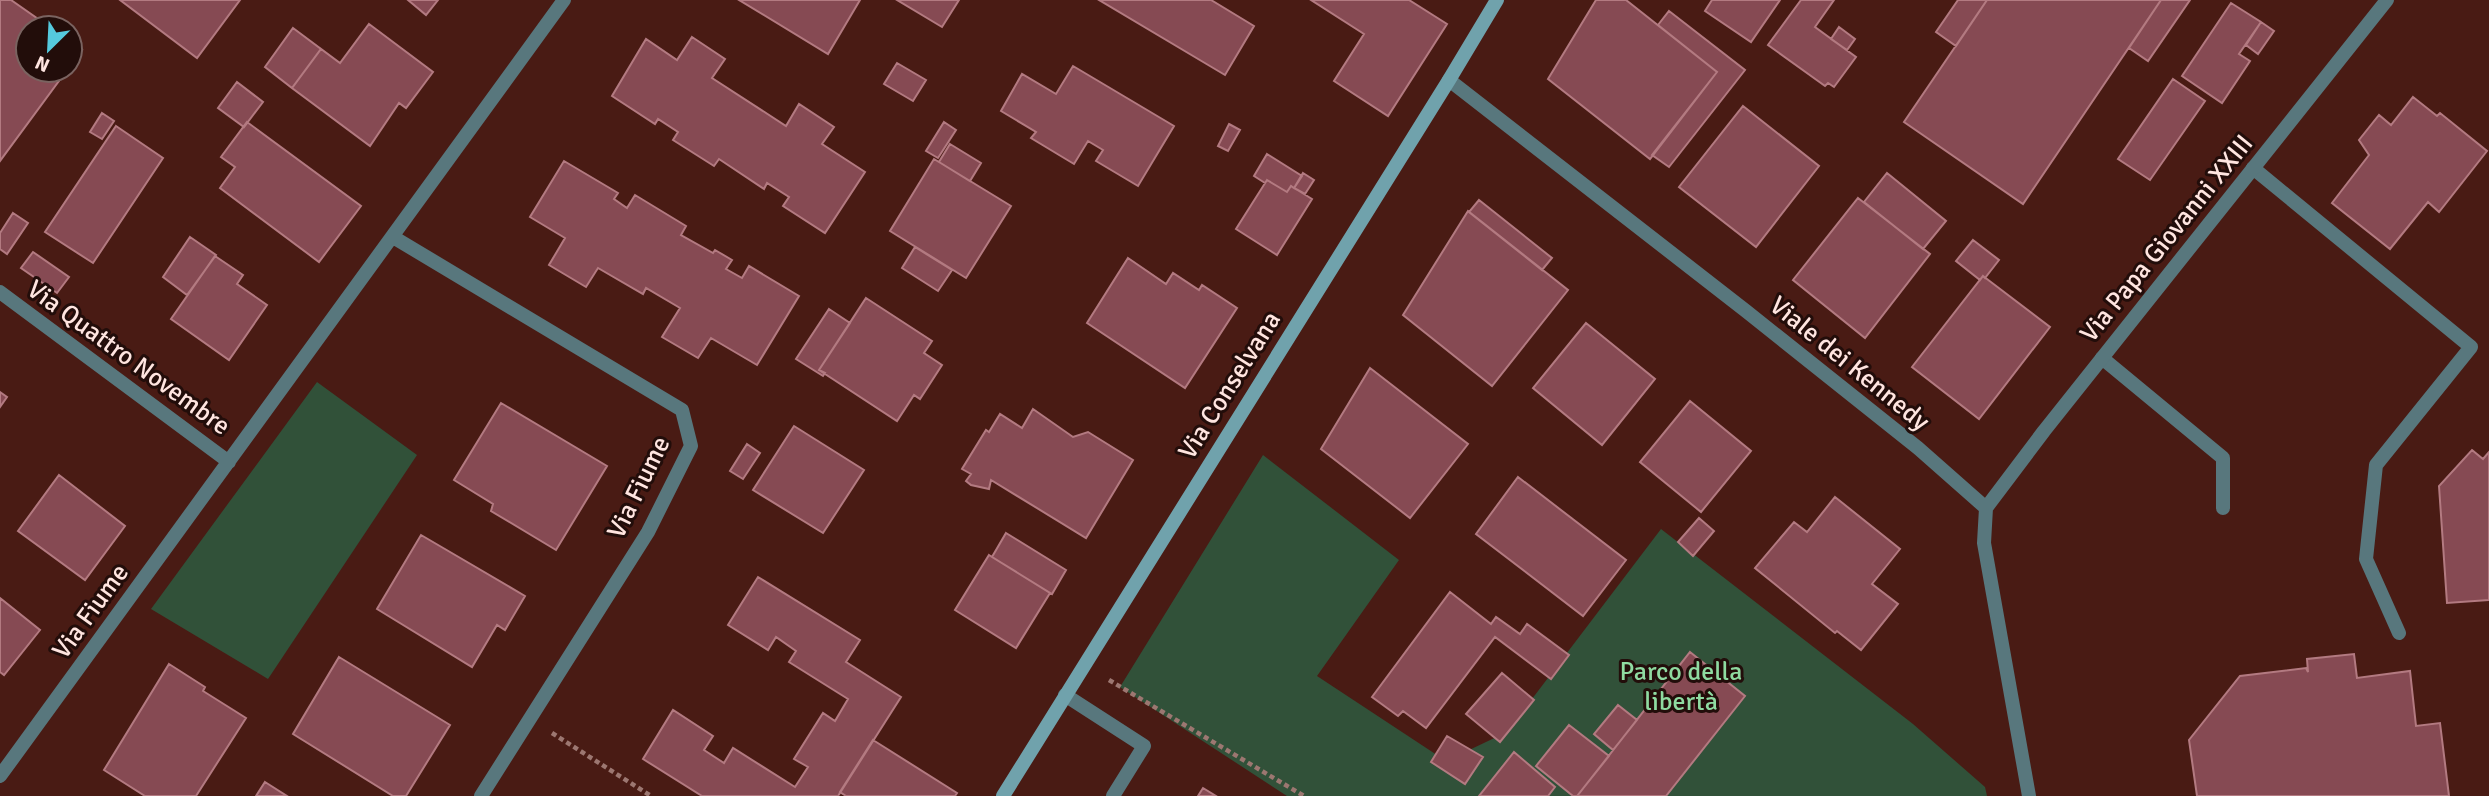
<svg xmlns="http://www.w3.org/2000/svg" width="2489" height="796" viewBox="0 0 2489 796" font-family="Signika,sans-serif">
  <rect width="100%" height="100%" fill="#491b14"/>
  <path fill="#315139" d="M317,382L417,455L268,679L151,609Z
    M1263,455L1399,560L1317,676L1446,761L1507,732L1661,529L1913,724L1985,787L1987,796H1287L1120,687Z"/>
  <path fill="#864a53" stroke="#b37a81" stroke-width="2" d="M0,0H11L51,28H28V70H67L0,161Z
    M120,0H240L197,58Z
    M408,0H438L426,15Z
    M739,0H860L828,54Z
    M897,0H959L942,27Z
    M1099,0H1211L1254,26L1225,75Z
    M1311,0H1409L1447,24L1388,116L1334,81L1364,34Z
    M1596,0H1626L1717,72L1650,159L1548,79Z
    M1712,0H1780L1751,42L1705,11Z
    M1801,0H1834L1815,27L1856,57L1834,87L1828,83L1825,86L1768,45Z
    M1958,0H1987L1956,46L1936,32Z
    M1987,0H2161L2023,204L1904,122Z
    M2161,0H2190L2148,61L2129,48Z
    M2231,3L2261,22L2239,54L2250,61L2222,103L2182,76Z
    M1669,11L1745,70L1669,167L1652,155L1717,72L1658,25Z
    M2261,22L2274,31L2258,54L2246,45Z
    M369,24L433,72L406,108L399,103L370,146L292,88L321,49L340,63Z
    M1839,27L1855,39L1847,50L1831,39Z
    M293,28L321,49L292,88L265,67Z
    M692,37L725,59L712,78L786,126L799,104L834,127L822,144L865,172L825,233L783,206L789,197L767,183L764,189L719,159L714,166L673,140L678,132L658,119L655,124L612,96L646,39L677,60Z
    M70,42L82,50L70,66Z
    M897,63L926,80L913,101L884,84Z
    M1073,66L1174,126L1138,186L1096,161L1103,150L1088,141L1074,164L1031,138L1036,132L1001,111L1022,74L1056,94Z
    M2173,79L2205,101L2150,180L2118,159Z
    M237,82L263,102L244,127L218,108Z
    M2413,97L2437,116L2440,113L2487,151L2439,212L2428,202L2390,249L2332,203L2369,155L2359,140L2379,115L2391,125Z
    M1743,106L1819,166L1756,247L1679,187Z
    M102,113L114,121L102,139L90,132Z
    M247,122L361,206L319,262L220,188L235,167L221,157Z
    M944,122L956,130L938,158L926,151Z
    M1229,124L1240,130L1228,151L1218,146Z
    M116,126L163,158L93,263L45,232Z
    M950,144L981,163L970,181L939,162Z
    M1267,154L1302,176L1294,188L1291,186L1287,192L1267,180L1265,183L1254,176Z
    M934,159L1011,206L966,278L890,231Z
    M564,161L618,193L614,199L627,208L635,195L686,226L681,235L713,253L715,250L732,260L726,269L742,278L749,266L799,296L757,365L711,338L698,358L662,337L680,308L646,288L643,294L598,268L586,287L549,265L565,238L530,217Z
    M1303,173L1314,180L1305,194L1294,188Z
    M1887,173L1946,221L1923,249L1864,202Z
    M1267,180L1287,192L1291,186L1312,199L1277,255L1236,229Z
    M1858,198L1930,254L1865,338L1793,280Z
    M1479,200L1552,258L1542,270L1469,212Z
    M1468,211L1568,290L1492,386L1403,315Z
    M13,213L28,223L7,254L0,249V233Z
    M190,237L216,255L187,295L163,277Z
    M1973,240L1999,260L1985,278L1983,276L1980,280L1956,261Z
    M915,247L952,270L938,291L902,268Z
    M33,252L69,277L57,293L21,268Z
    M215,256L243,275L237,284L267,305L229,360L171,319Z
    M1128,258L1166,284L1173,273L1199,290L1202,285L1237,308L1185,388L1087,323Z
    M1983,276L2050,327L1979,419L1912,367Z
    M866,298L932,341L924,353L942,365L920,399L914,395L897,421L819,370Z
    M829,309L850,323L819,370L825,373L823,376L796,359Z
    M1586,323L1655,379L1602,445L1533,388Z
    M1370,368L1468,444L1410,518L1321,449Z
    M0,392L7,397L0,407Z
    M1690,401L1751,451L1701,512L1640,462Z
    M501,403L607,466L556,550L491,511L493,504L454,480Z
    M1033,409L1073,437L1088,432L1133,460L1086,538L991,480L989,489L971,485L966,481L971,474L962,469L986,430L989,432L1000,414L1022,428Z
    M794,426L864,470L823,533L753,490Z
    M747,444L760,453L743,479L730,471Z
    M2472,450L2483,459L2489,452V600L2447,603L2439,486Z
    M59,475L125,526L85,580L18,531Z
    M1518,477L1626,560L1583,616L1476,534Z
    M1835,497L1900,549L1872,584L1898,604L1861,650L1837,631L1835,633L1755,568L1794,522L1807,532Z
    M1699,518L1714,531L1693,556L1678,542Z
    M1006,533L1066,570L1052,594L992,557Z
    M421,535L525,596L505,630L497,625L472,667L377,609Z
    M989,555L1050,593L1016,648L955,610Z
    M758,577L860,640L846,662L901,697L838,796H702L643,759L673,710L713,736L704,750L724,763L733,748L795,787L808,767L794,759L823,713L835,721L848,699L789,662L796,651L776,637L768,650L728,625Z
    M1450,592L1491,624L1496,617L1520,634L1527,624L1569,655L1551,679L1495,637L1426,728L1403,711L1398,716L1372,697Z
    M0,598L40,630L4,675L0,672Z
    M1690,652L1745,696L1666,796H1579L1578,795Z
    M2354,654L2357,678L2410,671L2416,726L2440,723L2449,796H2197L2189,740L2240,676L2306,668L2308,672L2307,659Z
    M339,657L450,725L406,796H393L293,734Z
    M169,664L205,687L203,691L246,718L196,796H145L104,770Z
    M1502,673L1534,700L1500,742L1466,714Z
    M1618,705L1637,720L1613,750L1594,734Z
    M1569,725L1609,756L1577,796H1573L1536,766Z
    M1447,736L1483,757L1465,784L1431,762Z
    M873,740L957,793L955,796H846L840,792Z
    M1514,752L1555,787L1548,796H1479Z
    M265,782L287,796H256Z
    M1203,788L1216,796H1198Z"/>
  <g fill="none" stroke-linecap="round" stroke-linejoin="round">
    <path stroke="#9c7771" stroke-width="4.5" stroke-dasharray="5 3.5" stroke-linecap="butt" d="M1109,680L1304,796
      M552,733L651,796"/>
    <path stroke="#58777d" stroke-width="14" d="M2253,168L2471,347L2376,465L2366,559L2399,633
      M2102,358L2223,458V508
      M1065,695L1144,746L1113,796"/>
    <path stroke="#58777d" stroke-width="14" d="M1449,80L1746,311L1918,448L1986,508
      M393,237L682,410L691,446L648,532L481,796
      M0,292L229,462
      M1986,508L2044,431L2387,0
      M1986,508L1984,543L2029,796
      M0,776L564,0"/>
    <path stroke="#70a2ac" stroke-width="14" d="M1003,796L1449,80L1497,0"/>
  </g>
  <g text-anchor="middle" stroke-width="6" stroke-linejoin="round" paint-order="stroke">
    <g font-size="26" fill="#ffe5e0" stroke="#220d0a">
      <text transform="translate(2166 238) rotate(-51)" y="9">Via Papa Giovanni XXIII</text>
      <text transform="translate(129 357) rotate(36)" y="9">Via Quattro Novembre</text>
      <text transform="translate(1850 363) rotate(39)" y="9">Viale dei Kennedy</text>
      <text transform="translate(1229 385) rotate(-58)" y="9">Via Conselvana</text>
      <text transform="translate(638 487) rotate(-64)" y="9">Via Fiume</text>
      <text transform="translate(90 611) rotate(-54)" y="9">Via Fiume</text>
    </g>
    <g font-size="26" fill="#8fdba1" stroke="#220d0a">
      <text x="1681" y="680">Parco della<tspan x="1681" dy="30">libertà</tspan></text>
    </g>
  </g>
  <g transform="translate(49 49) rotate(204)"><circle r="33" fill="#220d0a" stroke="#7a6360" stroke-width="2"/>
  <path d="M0-5L12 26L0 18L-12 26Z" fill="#55cade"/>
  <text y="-10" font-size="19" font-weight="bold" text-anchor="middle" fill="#ffe5e0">N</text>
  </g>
</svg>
